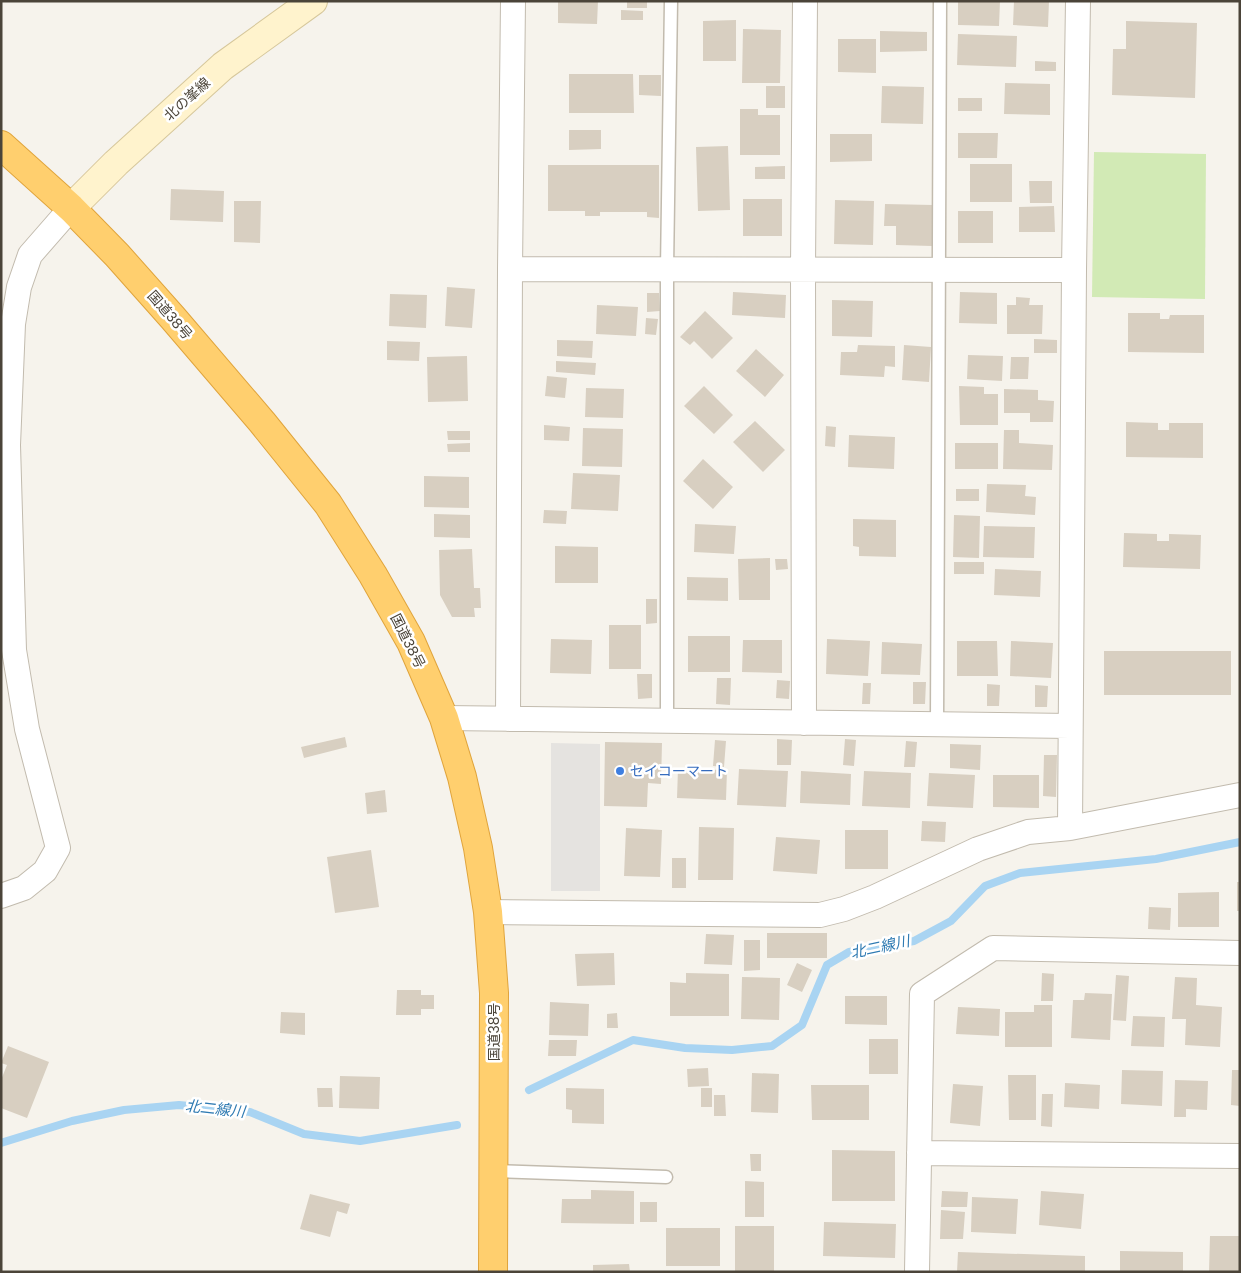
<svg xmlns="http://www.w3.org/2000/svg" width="1241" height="1273" viewBox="0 0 1241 1273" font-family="Poppins,'Noto Sans JP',sans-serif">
  <rect width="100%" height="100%" fill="#f6f3ec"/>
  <path fill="#d2eab5" d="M1094,152L1206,154L1205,299L1092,297Z"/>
  <path fill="#e5e3e0" d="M551,743L600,744V891H551Z"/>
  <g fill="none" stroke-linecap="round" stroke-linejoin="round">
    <path stroke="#a9d4f2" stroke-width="8" d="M529,1090L633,1040L685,1048L732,1050L772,1046L802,1025L827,965L849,952L914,941L951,921L985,886L1020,873L1156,859L1240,842
      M1,1143L72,1121L124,1110L179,1105L250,1112L304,1134L360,1141L457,1125"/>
  </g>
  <path fill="#d8cfc1" d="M558,1H598L597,24L558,23Z
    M627,1H647V8H627Z
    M958,1H1000L999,26L958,25Z
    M1014,1H1049L1048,27L1013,25Z
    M621,10L643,11V20H621Z
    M736,20V61H703V21Z
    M1126,21L1197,23L1195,98L1112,95L1113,49H1126Z
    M743,29L781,30L780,83H742Z
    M880,31L927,32V51L880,52Z
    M958,34L1017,36L1016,67L957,65Z
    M838,39H876V73L838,72Z
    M1035,61L1056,62V71H1035Z
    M569,74H633L634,113H569Z
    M639,75H661V96L639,95Z
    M1005,83L1050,84V115L1004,114Z
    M766,86H785V108H766Z
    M882,86L924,87L923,124L881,123Z
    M958,98H982V111H958Z
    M740,109H758V115H780V155H740Z
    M569,130H601V149L569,150Z
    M958,133H998L997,158H958Z
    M830,134H872V161L830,162Z
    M728,146L730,210L698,211L696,147Z
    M970,164H1012V202H970Z
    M548,165H659V218L647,217V212H600V216H585V211H548Z
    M785,166V179H755V167Z
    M1029,181H1052V203H1030Z
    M171,189L224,191L223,222L170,220Z
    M743,199H782V236H743Z
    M835,200L874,201L873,245L834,244Z
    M234,201H261L260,243L234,242Z
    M885,204L933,205L932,246L896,245V226H884Z
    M1054,206L1055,232H1019V207Z
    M958,211H993V243H958Z
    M447,287L475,289L472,328L445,326Z
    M733,292L786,295L785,318L732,315Z
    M960,292L997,293V324L959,323Z
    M647,293H659L660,311L647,312Z
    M390,294L427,295L426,328L389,326Z
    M1016,297L1030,298L1029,305H1043L1042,334H1007V305H1016Z
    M832,300L873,301L872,337L832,336Z
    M597,305L638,307L636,336L596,334Z
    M705,311L733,338L712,359L694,341L690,345L680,337Z
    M1128,313H1160V319H1169L1170,315H1204V353L1128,352Z
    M646,318L658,319L656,335L645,334Z
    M1034,339L1057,340V353H1034Z
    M557,340L593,341L592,358L557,356Z
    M387,341L420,342L419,361L387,360Z
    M858,345L895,346V367L885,366L884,377L840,375L841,352H857Z
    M904,345L931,347L929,382L902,380Z
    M756,349L784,375L765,397L736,371Z
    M968,355L1003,356L1002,381L967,379Z
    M467,356L468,401L428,402L427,357Z
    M1011,357H1029L1028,379H1010Z
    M556,361L596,363L595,375L556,372Z
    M547,376L567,378L565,398L545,396Z
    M704,386L733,415L714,434L684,406Z
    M959,386L984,387V394H998V425H960Z
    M586,388L624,389L623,418L585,417Z
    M1004,389L1038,390V400L1054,401L1053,422H1030V413H1004Z
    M755,421L785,450L763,472L733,442Z
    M1126,422L1158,423V430H1169V423H1203V458L1126,457Z
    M544,425L570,427L569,441L544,440Z
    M826,426L836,427L835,447L825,446Z
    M583,428L623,429L622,467L582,466Z
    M1004,430H1019V443L1053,445L1052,470L1003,469Z
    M447,431H470V440H448Z
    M849,435L895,437L894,469L848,467Z
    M470,443V452H448L447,444Z
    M955,443H998V469H955Z
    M703,459L733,487L713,509L683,481Z
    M573,473L620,475L618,511L571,509Z
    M424,476L469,477V508L424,507Z
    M987,484L1026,485L1025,496L1036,497L1035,515L986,512Z
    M956,489H979V501H956Z
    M544,510L567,511L566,524L543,523Z
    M434,514L470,515V538L434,537Z
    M954,515L980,516L979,558L953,557Z
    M853,519L896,520V557L859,556V547L853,546Z
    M695,524L736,526L734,554L694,552Z
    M984,526L1035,527L1034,558L983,557Z
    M1124,533L1157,534V541H1169V534L1201,535L1200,569L1123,567Z
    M555,546L598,547V583H555Z
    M472,549L474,588H480L481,608H474L475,617H452L440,595L439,550Z
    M770,558V600H739L738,559Z
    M775,559H787L788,569L776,570Z
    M954,562H984V574H954Z
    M995,569L1041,571L1040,597L994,595Z
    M687,577L728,578V601L687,600Z
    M646,599H657V623L646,624Z
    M609,625H641V669H609Z
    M688,636H730V672H688Z
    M551,639L592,640L591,674L550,673Z
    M827,639L870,641L868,676L826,674Z
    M743,640H782V673L742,672Z
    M957,641H997L998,676H957Z
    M1011,641L1053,643L1051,678L1010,676Z
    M882,642L922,644L920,675L881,674Z
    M1104,651H1231V695H1104Z
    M637,674H652V698L638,699Z
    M717,678H731L730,705L716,704Z
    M777,680L790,681L789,699L776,698Z
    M913,682H926L925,704H913Z
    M863,683H871L870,704H862Z
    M987,684L1000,685L999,706H987Z
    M1035,685L1048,686L1047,707H1035Z
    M345,737L347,747L304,758L301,747Z
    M777,739L792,740L791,765H777Z
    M845,739L856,740L854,766L843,765Z
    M715,740L726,741L724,767L713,766Z
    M906,741L917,742L915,767H904Z
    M605,742L662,743L661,784L648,783L647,807L604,806Z
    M950,744L981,745L980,770L950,768Z
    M1044,755H1057L1056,797L1043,796Z
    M678,769L727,770L726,800L677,798Z
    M739,769L788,771L786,807L737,805Z
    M801,771L851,774L850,805L800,803Z
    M864,771L911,773L910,808L862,806Z
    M929,773L975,775L973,808L927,806Z
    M993,775H1039V808L993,807Z
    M385,790L387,812L367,814L365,793Z
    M922,821L946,822L945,842L921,841Z
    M699,827L734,828L733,880H698Z
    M626,828L662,830L660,877L624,876Z
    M845,830H888V869H845Z
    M776,837L820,840L817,874L773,871Z
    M371,850L379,907L335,913L327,857Z
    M672,858H686V888H672Z
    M1237,882H1240V911H1237Z
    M1219,892V927H1178V893Z
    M1149,907L1171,908L1170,930L1148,929Z
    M767,933H827V958H767Z
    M706,934L734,935L732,965L704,964Z
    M744,940H760V970L744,971Z
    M614,953L615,985L577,986L575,954Z
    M797,963L812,970L802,992L787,985Z
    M686,973L729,974V1016H670V982L686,983Z
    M1042,973L1054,974L1053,1001H1041Z
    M1116,975L1129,976L1126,1021L1113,1020Z
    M742,977L780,978L779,1020L741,1019Z
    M1175,977L1197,978L1196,1005L1222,1007L1220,1047L1185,1045L1186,1019H1172Z
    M397,990H421V995H434V1009H421V1015H396Z
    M1085,993L1112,994L1110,1040L1071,1038L1073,1000H1084Z
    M845,996H887V1025L845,1024Z
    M550,1002L589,1004L588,1036L549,1035Z
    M1034,1005H1052V1047H1005V1012H1034Z
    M958,1007L1000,1009L999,1036L956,1034Z
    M281,1012L305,1013V1035L280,1033Z
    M617,1013L618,1028H607V1014Z
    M1133,1016L1165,1017L1164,1047L1131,1046Z
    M869,1039H898V1074H869Z
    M549,1040H577L576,1056H548Z
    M8,1046L49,1062L27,1118L1,1108V1080L7,1065L1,1063Z
    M708,1068L709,1086L688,1087L687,1069Z
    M1122,1070L1163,1071L1162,1106L1121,1104Z
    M1232,1070H1240V1106L1231,1105Z
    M752,1073L779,1074L778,1113L751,1112Z
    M1008,1075H1036V1120H1009Z
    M340,1076L380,1077L379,1109L339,1108Z
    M1175,1080L1208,1081L1207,1110L1186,1109V1117H1174Z
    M1065,1083L1100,1085L1099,1109L1064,1107Z
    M953,1084L983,1086L980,1126L950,1123Z
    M811,1085H869V1120H812Z
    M317,1088H332L333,1107H318Z
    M566,1088L604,1089V1124L572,1123V1110L566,1109Z
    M701,1088H712V1107H701Z
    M1042,1094H1053L1052,1127L1041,1126Z
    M714,1095H725L726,1116H714Z
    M832,1150L895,1151V1201H832Z
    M750,1154H761V1171H751Z
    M745,1181L764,1182V1217H745Z
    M591,1190L634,1191V1224L561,1223L562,1199H591Z
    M942,1191L968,1192L967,1207H941Z
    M1041,1191L1084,1194L1081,1229L1039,1225Z
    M310,1194L350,1204L347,1214L337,1211L330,1237L300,1229Z
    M972,1197L1018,1199L1016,1234L971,1232Z
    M640,1202H657V1222H640Z
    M941,1210L965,1212L963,1239H940Z
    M824,1222L896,1224L895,1258L823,1256Z
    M735,1226H774V1272H735Z
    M666,1228H720V1266H666Z
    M1210,1236H1240V1272H1209Z
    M1120,1251L1183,1252V1272H1120Z
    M958,1252L1085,1256V1272H957Z
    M629,1264L630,1272H593V1265Z"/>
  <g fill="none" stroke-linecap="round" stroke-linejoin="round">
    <g stroke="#c2bbae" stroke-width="15">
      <path id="lane" d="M667,721V269L671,1
        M937,724L940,1
        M493,1171L666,1177"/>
    </g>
    <g stroke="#c2bbae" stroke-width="26">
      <path id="street" d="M510,269L1074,270
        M444,718L1070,726
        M508,719L510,269L513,1
        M804,723L803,270L805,1
        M1070,828L1074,270L1078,1
        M1,896L24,888L45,871L58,848L27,729L14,650L8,445L13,324L19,287L30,255L71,208
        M488,912L820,915L844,909L875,897L978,849L1028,832L1070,828L1240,795
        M919,1153L1240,1156
        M917,1272L922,994L993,948L1240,953"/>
    </g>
    <g stroke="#d6c79b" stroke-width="30">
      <path id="secondary" d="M71,208L116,163L223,66L313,1"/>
    </g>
    <g stroke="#e0a43c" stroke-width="30">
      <path id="highway" d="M1,145L71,208L117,255L173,318L262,422L328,504L373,575L411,642L444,718L462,777L478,848L488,912L494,993L493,1272"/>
    </g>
    <use href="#lane" stroke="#fff" stroke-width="12"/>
    <use href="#street" stroke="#fff" stroke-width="24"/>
    <use href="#secondary" stroke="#fff3cd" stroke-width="28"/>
    <use href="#highway" stroke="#ffcf6e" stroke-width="28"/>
  </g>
  <circle fill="#3f7fe0" stroke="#fff" stroke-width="2" cx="620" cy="771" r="5"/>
  <g text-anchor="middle" stroke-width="5" stroke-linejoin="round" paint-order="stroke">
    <g font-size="14" fill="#4b4439" stroke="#fff">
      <text transform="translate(187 99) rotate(-42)" y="5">北の峯線</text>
      <text transform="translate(170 315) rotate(49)" y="5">国道38号</text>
      <text transform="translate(408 641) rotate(63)" y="5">国道38号</text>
      <text transform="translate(494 1032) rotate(-90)" y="5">国道38号</text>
    </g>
    <g font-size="14" fill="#366cbe" stroke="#fff" text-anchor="start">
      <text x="630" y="776">セイコーマート</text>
    </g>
    <g font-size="15" font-style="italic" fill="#2e7ab2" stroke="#fff">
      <text transform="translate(880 947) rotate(-12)" y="5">北二線川</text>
      <text transform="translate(215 1109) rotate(6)" y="5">北二線川</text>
    </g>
  </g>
  <rect width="1241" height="1273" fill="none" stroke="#4b4439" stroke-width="5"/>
</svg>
